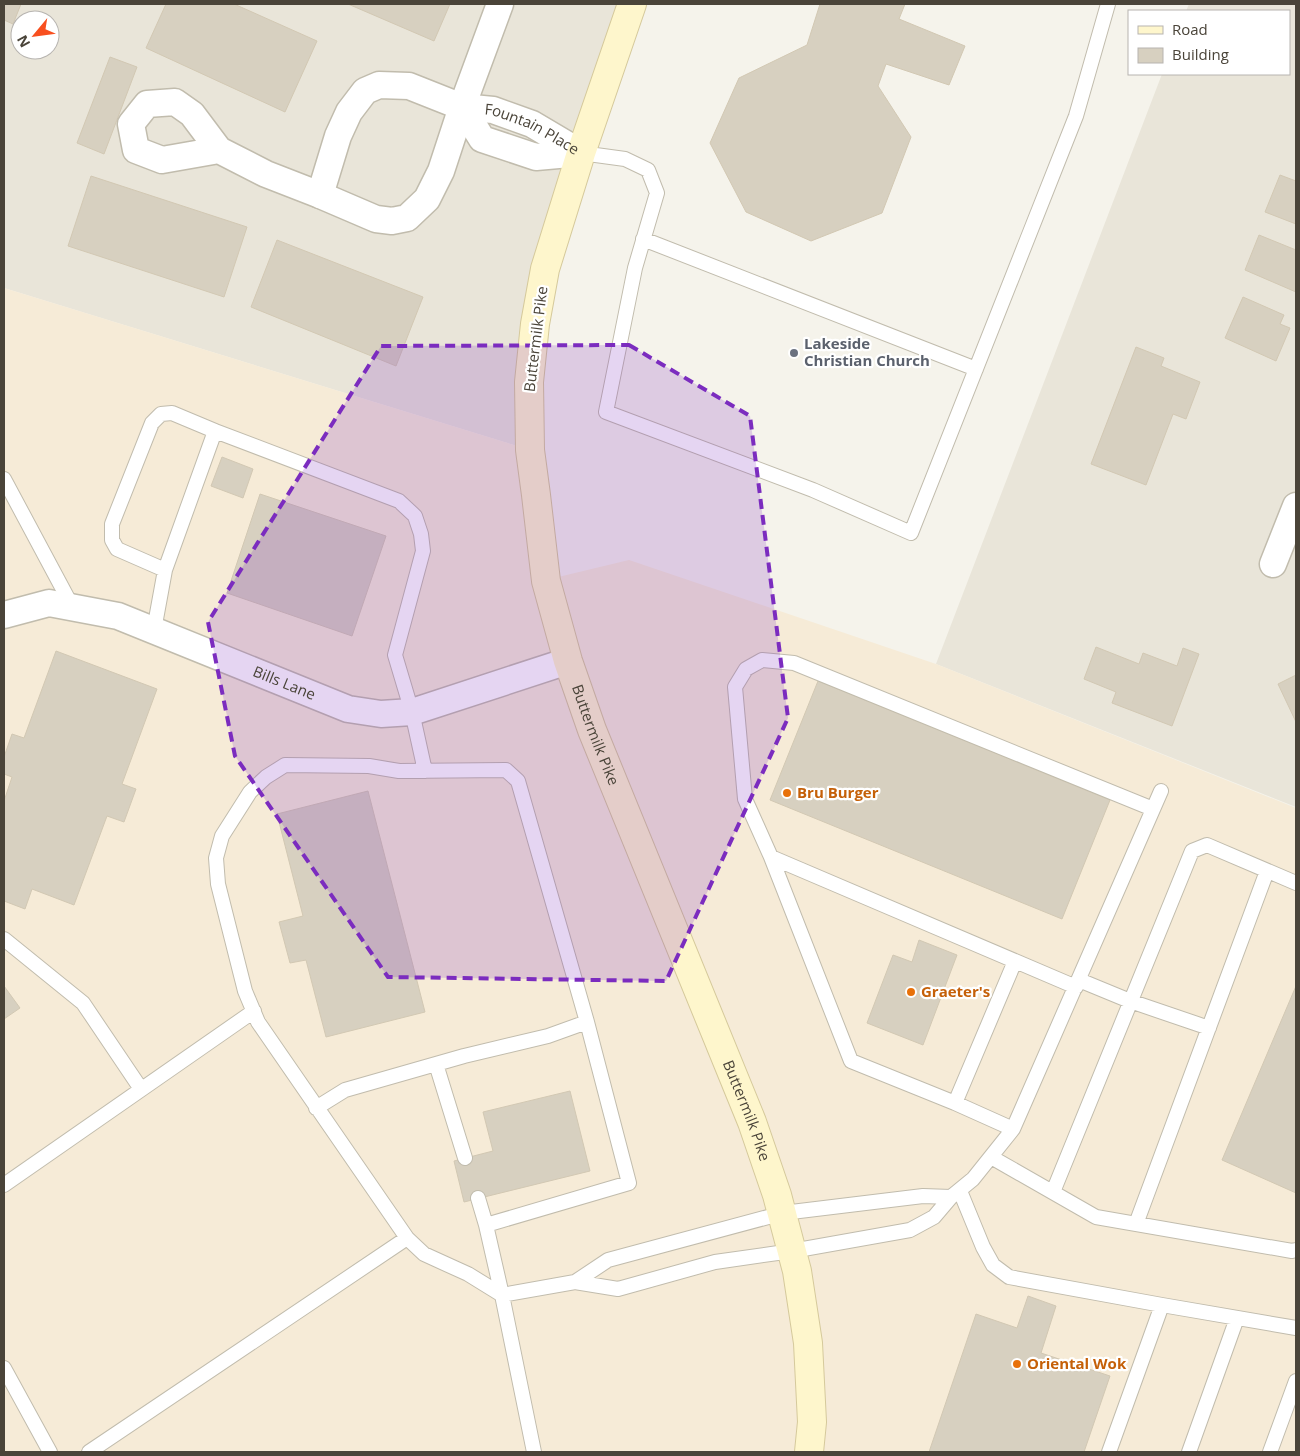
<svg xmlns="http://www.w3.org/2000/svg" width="1300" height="1456" viewBox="0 0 1300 1456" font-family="'Open Sans',sans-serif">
  <rect width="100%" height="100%" fill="#f5f3eb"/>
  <path fill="#e9e5d9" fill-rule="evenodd" d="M4,4H632L545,269L530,450L4,288ZM20,20H50V50H20Z
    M1189,4H1296V807L936,664L1162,74H1289V11H1186Z"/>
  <path fill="#f6ebd7" d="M4,288L530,450L546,580L629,560L936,664L1296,808V1452H4Z"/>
  <path fill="#d7d0c0" stroke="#d2c8b3" d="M4,4H21L13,24L4,20Z
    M166,4H234L317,41L285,112L146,48Z
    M348,4H450L434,41Z
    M820,4H905L899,19L965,46L949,85L886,64L878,86L911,137L882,213L811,241L746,212L710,143L739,78L807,45Z
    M110,57L137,67L104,154L77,143Z
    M1280,175L1296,181V224L1265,212Z
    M91,176L247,227L224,297L68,246Z
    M1259,235L1296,250V292L1245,270Z
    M277,240L423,297L396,366L251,307Z
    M1243,297L1284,315L1280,324L1290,328L1276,361L1225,338Z
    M1136,347L1164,358L1161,366L1200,382L1186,419L1173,414L1146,485L1091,464Z
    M222,457L253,469L243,498L211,486Z
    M260,494L386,536L352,636L227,593Z
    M1096,647L1139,664L1143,653L1177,666L1183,648L1199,654L1172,726L1112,703L1116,692L1084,679Z
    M56,651L157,689L122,784L136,789L124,822L107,816L74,905L32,889L25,909L4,901V801L12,777L4,774V757L12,734L24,738Z
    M1296,675V722L1278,684Z
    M818,681L1110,800L1062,919L770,800Z
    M368,791L425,1012L326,1037L306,960L290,963L279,922L303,916L277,814Z
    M919,940L957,955L923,1045L867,1023L893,955L912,962Z
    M4,986L20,1008L4,1019Z
    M1296,986V1193L1222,1160Z
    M570,1091L590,1171L464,1202L454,1161L493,1151L483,1112Z
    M1028,1296L1056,1306L1041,1353L1110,1376L1084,1452H929L976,1314L1017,1328Z"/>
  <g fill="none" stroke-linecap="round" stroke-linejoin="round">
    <g stroke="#c1bcad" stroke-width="16">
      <path id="service" d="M581,153L625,159L648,170L657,193L635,268L606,412L813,490L911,533L1076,116L1108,4
        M643,239L976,369
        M4,479L73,608
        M165,570L117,549L112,540V524L152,423L161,414L172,413L215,431
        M154,630L165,570L215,431L399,501L415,516L421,534L423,551L395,655L412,712L425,771
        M771,857L851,1061L955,1103L1013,1129
        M4,939L83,1003L141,1089
        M1079,980L1130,1001L1209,1028
        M1076,987L771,857L745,799L735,687L746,669L762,660L794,663L1153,809
        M436,1064L465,1158
        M955,1103L1015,961
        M316,1108L345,1090L464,1056L548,1036L587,1022
        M991,1157L1096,1217L1292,1251L1296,1250
        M4,1185L254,1011
        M960,1191L983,1247L993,1265L1009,1277L1162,1305L1296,1328
        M1053,1192L1192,851L1207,845L1296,883
        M478,1198L486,1225
        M1136,1224L1267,871
        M575,1282L608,1260L783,1213L923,1196L951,1197
        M4,1368L50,1452
        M89,1452L407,1238
        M534,1452L502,1295L468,1274L424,1254L407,1238L258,1022L245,991L218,884L216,858L222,836L250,792L266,777L285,765L369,766L399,771L506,770L518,781L587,1022L629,1183L486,1225L502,1295L575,1282L618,1289L715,1262L792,1251L910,1230L934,1217L951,1197L973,1179L1013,1129L1161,791
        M1109,1452L1162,1305
        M1189,1452L1237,1318
        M1270,1452L1296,1381"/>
    </g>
    <g stroke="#c1bcad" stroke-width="29">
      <g id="minor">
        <path d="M462,107L482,139L536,157L581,153"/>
        <path d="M219,150L162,160L136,150L131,124L147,104L175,102L192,114L219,150L266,174L320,195L376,219L392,221L407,218L427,199L441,171L462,107L500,4"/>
        <path id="s1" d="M320,195L338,136L349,112L365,91L379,85L409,86L462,107L493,110L532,124L581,153"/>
        <path d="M1273,564L1296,506"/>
        <path id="s2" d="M4,615L49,603L118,616L348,709L381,714L412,712L568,661"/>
      </g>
    </g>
    <g stroke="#d5c99b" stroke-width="30">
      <g id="secondary">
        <path id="s3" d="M632,4L581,153L545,269L535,324L529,382L530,450L536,495L546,581L568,661L592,730L752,1122L777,1195L797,1271L808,1343L812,1422L809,1452"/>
      </g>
    </g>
    <use href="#service" stroke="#fff" stroke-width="14"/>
    <use href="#minor" stroke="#fff" stroke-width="26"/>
    <use href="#secondary" stroke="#fef6cc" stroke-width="28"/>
  </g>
  <path fill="#7b2cbf" fill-opacity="0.2" stroke="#7b2cbf" stroke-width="4" stroke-dasharray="10 6" stroke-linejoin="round" d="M629,345L750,416L788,718L666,981L388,977L235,756L208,622L381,346Z"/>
  <circle fill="#6b7280" stroke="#fff" stroke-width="2" cx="794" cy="353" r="5"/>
  <g fill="#e8710a" stroke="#fff" stroke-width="2">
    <circle cx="787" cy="793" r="5"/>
    <circle cx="911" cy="992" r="5"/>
    <circle cx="1017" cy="1364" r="5"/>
  </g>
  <g text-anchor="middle" stroke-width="4.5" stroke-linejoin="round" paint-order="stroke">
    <g font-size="15" fill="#4a4439" stroke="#fff">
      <text dy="5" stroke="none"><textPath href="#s1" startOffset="291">Fountain Place</textPath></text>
      <text transform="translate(536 339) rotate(-83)" y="5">Buttermilk Pike</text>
      <text dy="5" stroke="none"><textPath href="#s2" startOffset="296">Bills Lane</textPath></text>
      <text dy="5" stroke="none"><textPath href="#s3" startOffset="755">Buttermilk Pike</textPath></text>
      <text dy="5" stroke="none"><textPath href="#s3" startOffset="1160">Buttermilk Pike</textPath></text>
    </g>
    <g font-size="15" font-weight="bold" fill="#5b616d" stroke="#fff" text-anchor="start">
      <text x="804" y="349">Lakeside<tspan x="804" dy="17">Christian Church</tspan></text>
    </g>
    <g font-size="15" font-weight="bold" fill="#c56008" stroke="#fff" text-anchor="start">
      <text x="797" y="798">Bru Burger</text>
      <text x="921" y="997">Graeter's</text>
      <text x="1027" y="1369">Oriental Wok</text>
    </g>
  </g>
  <rect width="1300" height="1456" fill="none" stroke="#4a4439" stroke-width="10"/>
  <rect x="1128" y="10" width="162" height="65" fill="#ffffff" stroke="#b7b4b0"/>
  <rect x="1138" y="26" width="25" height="8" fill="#fef6cc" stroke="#b7b4b0"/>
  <text x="1172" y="35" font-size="15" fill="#4a4439">Road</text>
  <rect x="1138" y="48" width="25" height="15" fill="#d7d0c0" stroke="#b7b4b0"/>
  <text x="1172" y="60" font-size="15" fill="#4a4439">Building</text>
  <g transform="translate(35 35) rotate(241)"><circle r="24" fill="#ffffff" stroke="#b7b4b0"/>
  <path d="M0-4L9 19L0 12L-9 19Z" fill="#f84f1f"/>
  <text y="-8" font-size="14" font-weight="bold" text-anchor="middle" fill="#4a4439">N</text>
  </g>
</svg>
